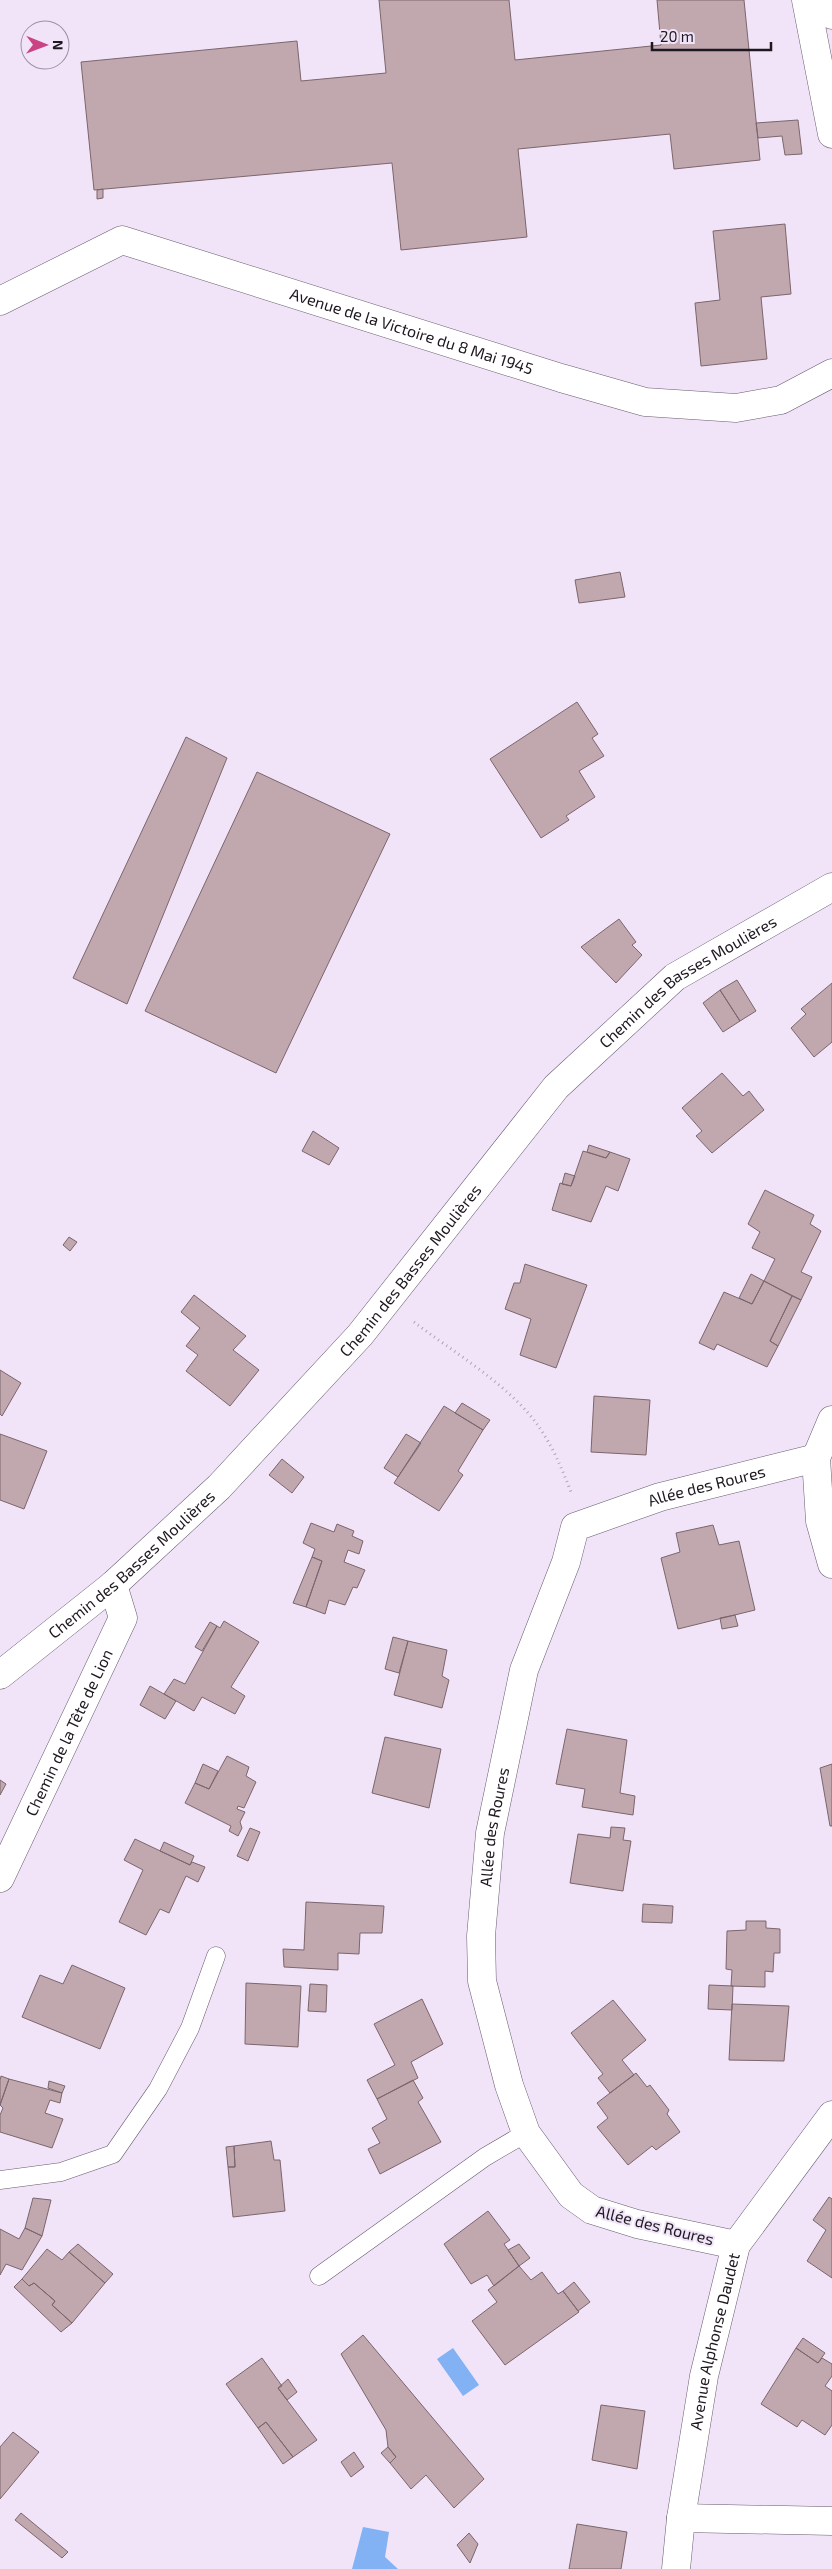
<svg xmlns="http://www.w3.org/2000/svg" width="832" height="2569" viewBox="0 0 832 2569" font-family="'Exo 2',sans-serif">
  <rect width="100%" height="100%" fill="#f1e4f9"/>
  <path fill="#82b2f4" d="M453,2348L479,2385L463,2396L437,2359Z
    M363,2527L389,2532L385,2557L398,2569H352Z"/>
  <path fill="#c1a8af" stroke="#7c656c" d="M379,0H509L515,60L661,45L657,0H744L760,160L674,169L670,134L518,149L527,237L401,250L392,163L94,190L81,62L297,41L301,81L386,73Z
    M798,120L802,154L785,155L782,136L758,138L756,123Z
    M103,189V198L97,199V190Z
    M785,224L791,294L761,297L767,359L701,366L695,303L720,300L713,231Z
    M620,572L625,597L579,603L575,580Z
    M577,702L598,734L592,738L604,756L579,771L595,797L566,816L569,820L541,838L490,759Z
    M186,737L227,758L127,1004L73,978Z
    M257,772L390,834L276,1073L145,1011Z
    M619,919L636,942L632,945L642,955L616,983L581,947Z
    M737,980L756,1011L740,1021L720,990Z
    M832,983V1042L814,1057L791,1028L806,1014L801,1009Z
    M720,990L740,1021L723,1032L703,1003Z
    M722,1073L743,1096L749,1091L764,1110L712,1153L696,1136L702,1131L682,1108Z
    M313,1131L339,1148L329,1165L302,1151Z
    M589,1145L610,1152L606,1158L587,1152Z
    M583,1151L606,1158L610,1152L630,1159L618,1191L606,1186L591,1222L552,1210L560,1183L571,1186Z
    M565,1173L575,1176L571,1186L562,1184Z
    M765,1190L814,1215L810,1224L821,1231L801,1272L812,1277L801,1300L764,1281L775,1259L752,1248L760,1232L748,1224Z
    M69,1237L77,1242L70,1251L63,1245Z
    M525,1264L587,1285L556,1368L520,1355L531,1319L505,1309L514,1283H520Z
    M751,1274L764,1281L752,1304L739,1298Z
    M764,1281L792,1296L770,1341L778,1346L767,1367L717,1344L714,1350L699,1343L724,1292L752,1304Z
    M194,1295L246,1336L233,1350L259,1370L230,1406L186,1371L198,1355L186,1346L200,1328L181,1312Z
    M792,1296L801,1300L778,1346L770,1341Z
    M0,1370L21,1383L2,1416L0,1414Z
    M594,1396L650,1400L646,1455L591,1452Z
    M462,1403L490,1420L483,1430L455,1413Z
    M444,1406L483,1430L458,1471L463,1475L439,1511L394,1483Z
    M0,1434L47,1451L24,1509L0,1500Z
    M406,1434L421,1443L398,1477L384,1468Z
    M282,1459L304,1477L292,1493L269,1475Z
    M311,1523L334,1532L337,1524L354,1531L352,1536L363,1541L359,1554L348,1550L344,1562L365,1570L357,1588L353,1587L345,1605L329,1600L325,1614L306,1607L322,1561L312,1557L315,1549L303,1543Z
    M713,1525L719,1545L739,1541L755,1610L678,1629L661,1558L680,1552L676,1533Z
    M312,1557L322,1561L306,1607L293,1603Z
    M735,1615L738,1626L722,1629L720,1618Z
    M224,1621L259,1642L231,1687L245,1696L235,1714L202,1697L194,1711L164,1694L174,1679L185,1684L217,1626L220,1628Z
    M210,1622L217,1626L202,1651L195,1647Z
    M393,1637L408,1641L399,1673L385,1669Z
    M408,1641L447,1650L442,1676L449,1680L442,1708L394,1695Z
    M150,1686L176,1701L165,1719L140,1705Z
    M567,1729L627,1740L620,1793L635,1796L633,1815L582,1807L585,1789L556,1784Z
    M385,1737L441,1749L429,1808L372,1793Z
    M227,1756L249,1767L246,1776L256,1782L244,1808L238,1806L237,1809L245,1812L240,1822L242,1828L238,1836L229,1831L231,1826L185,1803L195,1783L209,1789Z
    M203,1764L218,1771L209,1789L195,1783Z
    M832,1764V1826H830L820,1768Z
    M0,1780L6,1784L0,1795Z
    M611,1827L625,1828L623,1840L631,1841L623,1891L570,1883L578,1834L610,1838Z
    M250,1828L260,1832L248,1861L237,1856Z
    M135,1839L190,1865L192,1862L205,1867L198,1882L186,1876L169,1913L160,1909L146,1935L119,1922L143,1870L124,1860Z
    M164,1842L194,1856L190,1865L160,1851Z
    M306,1902L384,1906L382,1933H360L359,1954L338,1953V1970L284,1967L283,1949L304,1950Z
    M643,1904L673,1906L672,1923L642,1922Z
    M746,1921H766V1928L780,1929V1953H774L773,1972L765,1971V1987L731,1986L732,1970L726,1969L727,1931L746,1930Z
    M72,1965L125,1988L100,2049L22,2017L40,1975L63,1984Z
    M246,1983L301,1986L298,2047L245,2044Z
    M310,1984L327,1985L326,2012L308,2011Z
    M709,1985L733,1986L732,2010L708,2009Z
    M422,1999L443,2044L411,2062L418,2078L377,2099L367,2080L395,2065L374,2024Z
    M613,2000L646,2040L622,2060L634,2075L610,2093L598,2078L603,2074L571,2033Z
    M732,2004L789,2006L784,2061L729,2060Z
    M636,2073L647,2087L650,2085L669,2110L667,2114L680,2132L656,2150L652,2146L628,2165L597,2127L608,2118L597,2103Z
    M1,2076L9,2079L0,2105V2080Z
    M9,2079L62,2093L60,2103L50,2100L45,2113L63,2119L52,2148L0,2132V2115L3,2108L0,2105Z
    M413,2080L423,2098L418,2102L441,2142L380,2174L368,2149L380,2143L372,2128L387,2119L377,2099Z
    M49,2081L65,2086L62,2093L48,2088Z
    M271,2141L274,2160H280L285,2211L233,2217L228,2167H235L234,2146Z
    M234,2146L235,2167H228L226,2147Z
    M829,2197L832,2199V2278L807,2261L826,2230L813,2220Z
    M33,2198L51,2200L42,2236L25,2228Z
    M488,2211L510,2240L504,2244L519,2266L494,2286L487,2275L471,2284L444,2244Z
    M25,2228L42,2236L22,2270L6,2264L0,2275V2229L19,2239Z
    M78,2244L113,2274L105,2283L69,2252Z
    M519,2244L530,2258L519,2266L508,2250Z
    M47,2249L62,2260L69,2252L105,2283L72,2323L52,2305L55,2301L34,2283L29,2286L22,2279Z
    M519,2266L531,2280L542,2272L558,2294L563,2291L579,2312L505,2365L472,2321L497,2302L488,2290Z
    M22,2279L29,2286L34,2283L55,2301L52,2305L72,2323L61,2332L14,2287Z
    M574,2282L590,2302L578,2311L563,2291Z
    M363,2335L484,2479L454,2508L426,2475L411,2489L390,2463L396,2457L388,2447L386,2430L341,2354Z
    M803,2338L825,2353L818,2363L796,2348Z
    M796,2348L818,2363L822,2358L832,2364V2376L825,2386L832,2391V2425L825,2435L802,2420L797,2427L761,2404Z
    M262,2358L282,2386L278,2388L317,2440L293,2457L266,2422L258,2428L226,2384Z
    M288,2379L297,2392L287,2400L278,2388Z
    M601,2405L645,2411L637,2469L592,2460Z
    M266,2422L293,2457L283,2464L258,2428Z
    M13,2432L39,2452L0,2499V2447Z
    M388,2447L396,2457L390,2463L381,2453Z
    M354,2452L364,2467L351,2477L341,2462Z
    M21,2513L68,2552L62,2558L15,2520Z
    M577,2524L627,2532L621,2569H569Z
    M469,2533L478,2544L470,2563L457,2545Z"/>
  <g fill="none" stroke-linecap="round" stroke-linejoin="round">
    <g stroke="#685c6e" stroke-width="19">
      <path id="service" d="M0,2180L61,2172L113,2154L158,2089L190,2028L216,1956
        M319,2276L485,2157L526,2133"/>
    </g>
    <g stroke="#685c6e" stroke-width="29">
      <g id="minor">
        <path id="s1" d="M0,301L122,240L561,378L645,402L736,408L781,400L832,373"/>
        <path d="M832,1420L816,1458L820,1521L832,1564"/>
        <path id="s2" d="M0,1675L113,1585L219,1487L360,1335L556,1087L675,977L832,887"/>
        <path id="s3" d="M0,1878L123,1618L113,1585"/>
        <path id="s4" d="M736,2245L637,2224L592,2210L571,2195L526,2133L509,2085L482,1981L481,1936L490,1833L524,1670L566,1562L575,1527L660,1497L816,1458"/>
        <path d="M681,2518L832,2521"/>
        <path id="s5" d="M676,2569L681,2518L704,2376L736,2245L832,2115"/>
      </g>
    </g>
    <g stroke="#685c6e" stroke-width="29">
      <path id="tertiary" d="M806,0L832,134
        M828,0L832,15"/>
    </g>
    <path stroke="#aea4b5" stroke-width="3" stroke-dasharray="1 4" stroke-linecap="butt" d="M414,1322C453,1352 511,1386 539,1427C553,1447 562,1469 571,1492"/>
    <use href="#service" stroke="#fff" stroke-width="18"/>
    <use href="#minor" stroke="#fff" stroke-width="28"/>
    <use href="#tertiary" stroke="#fff" stroke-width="28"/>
  </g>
  <g text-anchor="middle" stroke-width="4" stroke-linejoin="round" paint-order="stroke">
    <g font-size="16" fill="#1d181f" stroke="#f1e4f9">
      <text dy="6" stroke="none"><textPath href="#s1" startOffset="440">Avenue de la Victoire du 8 Mai 1945</textPath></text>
      <text dy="6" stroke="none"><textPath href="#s2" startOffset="982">Chemin des Basses Moulières</textPath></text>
      <text dy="6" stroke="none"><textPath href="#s2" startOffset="578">Chemin des Basses Moulières</textPath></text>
      <text dy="6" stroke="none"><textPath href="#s4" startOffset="1014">Allée des Roures</textPath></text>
      <text dy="6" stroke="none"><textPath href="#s2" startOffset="172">Chemin des Basses Moulières</textPath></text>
      <text dy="6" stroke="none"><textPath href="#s3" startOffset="161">Chemin de la Tête de Lion</textPath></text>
      <text dy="6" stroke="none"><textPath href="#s4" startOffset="564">Allée des Roures</textPath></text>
      <text transform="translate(655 2225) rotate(14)" y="6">Allée des Roures</text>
      <text dy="6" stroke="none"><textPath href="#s5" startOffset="231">Avenue Alphonse Daudet</textPath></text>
    </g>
  </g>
  <g transform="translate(45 45) rotate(91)"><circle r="24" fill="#f1e4f9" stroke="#9c92a2"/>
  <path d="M0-4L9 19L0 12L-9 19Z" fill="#ca4485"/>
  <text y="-8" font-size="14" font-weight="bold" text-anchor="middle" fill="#1d181f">N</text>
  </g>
  <path d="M652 42v8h119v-8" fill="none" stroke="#1d181f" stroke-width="2.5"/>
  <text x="660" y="42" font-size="15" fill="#1d181f" stroke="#f1e4f9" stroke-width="4" paint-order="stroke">20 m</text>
</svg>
